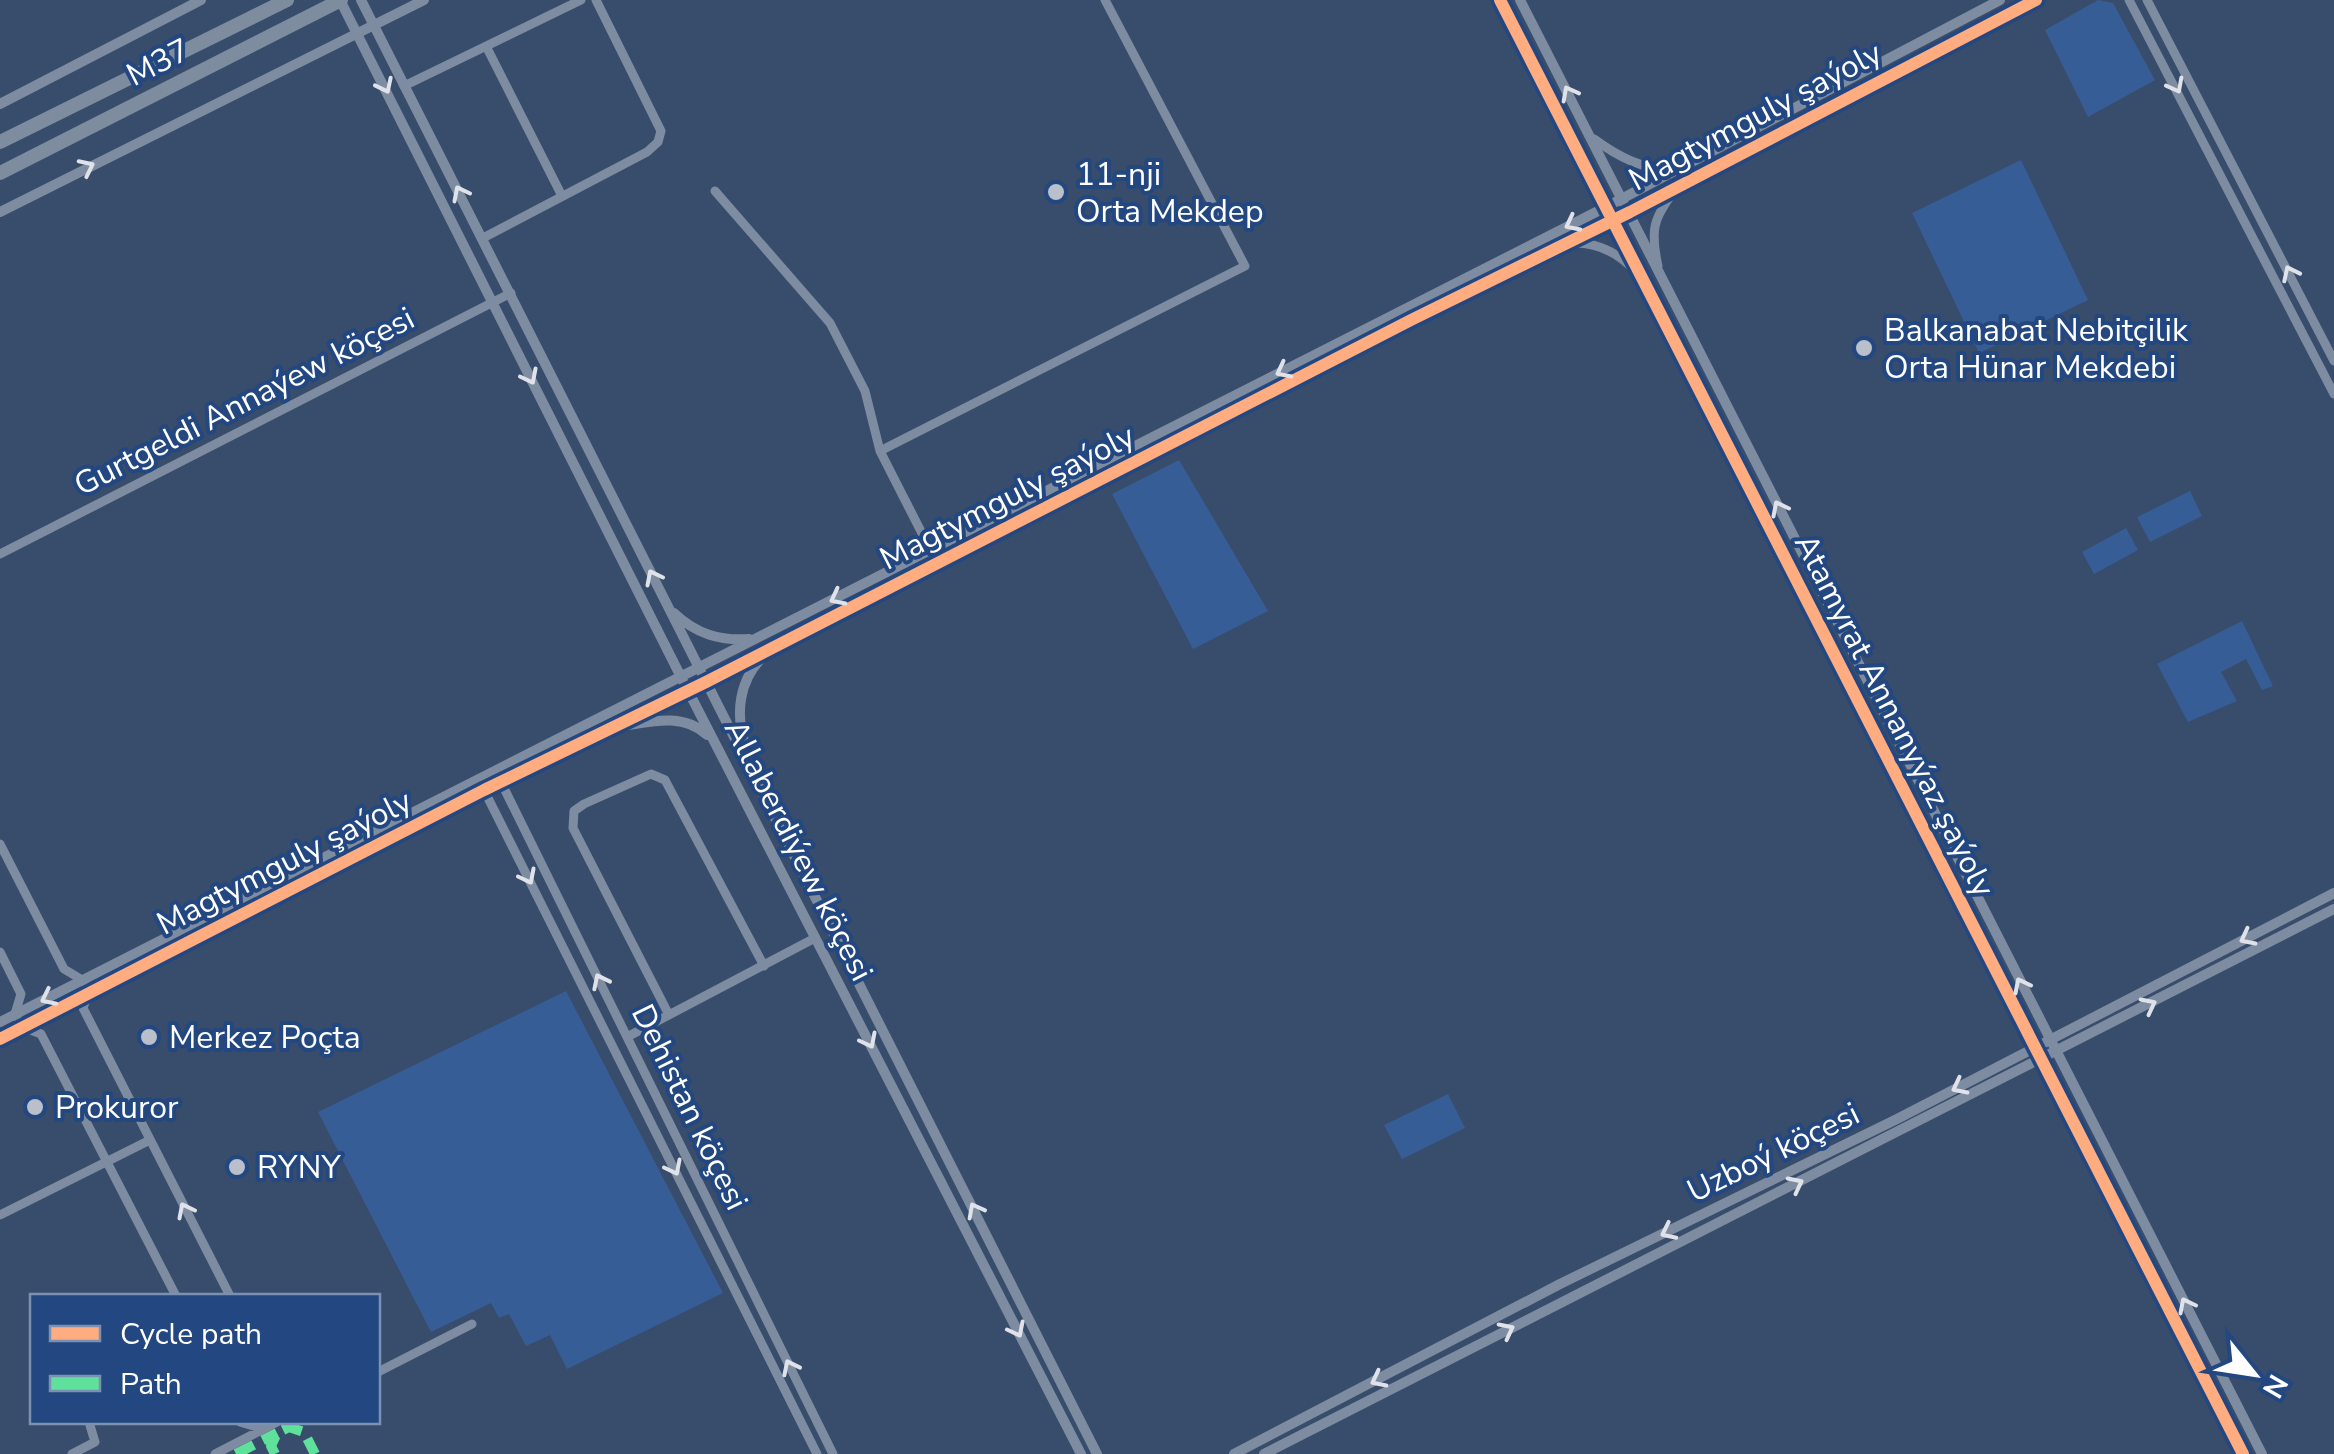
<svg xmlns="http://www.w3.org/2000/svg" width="2334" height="1454" viewBox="0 0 2334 1454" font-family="'Nunito Sans',sans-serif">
  <rect width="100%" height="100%" fill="#384c6b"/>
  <path fill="#375d97" d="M2098,0L2113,3L2155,80L2088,117L2045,30Z
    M2021,160L2088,300L1979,353L1912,213Z
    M1179,460L1268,611L1193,649L1112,494Z
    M2190,491L2202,516L2150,542L2137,517Z
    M2126,528L2138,550L2094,574L2082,552Z
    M2242,621L2273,686L2262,690L2246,659L2221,672L2237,701L2188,722L2157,664Z
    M566,991L723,1293L567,1369L550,1335L526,1346L509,1314L499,1318L491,1303L431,1332L318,1112Z
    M1448,1094L1465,1128L1402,1159L1384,1125Z"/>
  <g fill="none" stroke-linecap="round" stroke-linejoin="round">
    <path stroke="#7e8ca1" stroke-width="9" d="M2129,0L2334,394
      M2147,0L2334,361
      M486,46L562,196
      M404,86L581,0
      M1594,139C1620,158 1641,168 1673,171
      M715,191L830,323L865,391L880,451L931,551
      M483,238L647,152L658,142L661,131L596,0
      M1572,243C1599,242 1620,254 1637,273
      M1658,266C1650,230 1653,218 1676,189
      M880,451L1245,266L1105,0
      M0,554L511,293
      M501,782L833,1454
      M484,790L817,1454
      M0,844L64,969L84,981L89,992L83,1008L230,1296
      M0,952L21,994L15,1014L23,1027L41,1034L176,1296
      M669,1015L573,828L574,811L584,804L651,774L665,780L764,966
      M627,1037L815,938
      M0,1215L150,1140
      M378,1372L472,1324
      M240,1422L260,1428
      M72,1454L95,1442L89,1422
      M215,1454L277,1422"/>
    <path stroke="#7e8ca1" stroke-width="10" d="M340,0L681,677L1081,1454
      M361,0L1097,1454
      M1500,0L2243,1454
      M1520,0L2262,1454
      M0,104L201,0
      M0,212L424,0
      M674,613C696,634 720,641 749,639
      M624,726C653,721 684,713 707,735
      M747,751C734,715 738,678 767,653
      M0,1022L1606,207L2000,0
      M0,1039L484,790L706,682L1411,320L1630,212L2036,0
      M1234,1454L1560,1284L1897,1119L2334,893
      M1264,1454L2334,909"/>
    <path stroke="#7e8ca0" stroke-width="14" d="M0,142L287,0
      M0,173L341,0"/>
    <path stroke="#60e19b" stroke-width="10" stroke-dasharray="20 10" stroke-linecap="butt" d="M236,1454L277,1433
      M275,1454L271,1446L277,1433L289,1427L304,1432L315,1454"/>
    <g stroke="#234780" stroke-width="19">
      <path id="cycleway" d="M1500,0L2243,1454
        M0,1039L484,790L706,682L1411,320L1630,212L2036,0"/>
    </g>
    <use href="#cycleway" stroke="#ffac80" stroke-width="12"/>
  </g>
  <defs><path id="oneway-chevron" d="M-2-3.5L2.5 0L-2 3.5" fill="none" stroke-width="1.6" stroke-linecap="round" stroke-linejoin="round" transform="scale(2.5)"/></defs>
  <g stroke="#dfe2e8">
    <use href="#oneway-chevron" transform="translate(385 86) rotate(64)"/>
    <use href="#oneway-chevron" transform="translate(2176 86) rotate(62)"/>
    <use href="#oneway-chevron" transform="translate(1569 93) rotate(-118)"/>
    <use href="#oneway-chevron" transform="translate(87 167) rotate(-26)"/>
    <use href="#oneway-chevron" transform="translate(460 193) rotate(-117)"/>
    <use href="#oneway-chevron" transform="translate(1572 224) rotate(153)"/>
    <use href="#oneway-chevron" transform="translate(2290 273) rotate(-116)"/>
    <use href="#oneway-chevron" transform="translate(1283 371) rotate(153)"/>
    <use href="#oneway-chevron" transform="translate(530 377) rotate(63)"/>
    <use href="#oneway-chevron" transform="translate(1779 508) rotate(-117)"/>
    <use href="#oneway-chevron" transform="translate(653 577) rotate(-117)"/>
    <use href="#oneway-chevron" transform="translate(837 598) rotate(153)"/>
    <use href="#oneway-chevron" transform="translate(528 877) rotate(63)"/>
    <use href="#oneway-chevron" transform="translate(2247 938) rotate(153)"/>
    <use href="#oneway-chevron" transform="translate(600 981) rotate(-116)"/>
    <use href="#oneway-chevron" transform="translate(2021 985) rotate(-117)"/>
    <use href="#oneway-chevron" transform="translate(48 998) rotate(154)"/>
    <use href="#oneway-chevron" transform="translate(2149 1005) rotate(-27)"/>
    <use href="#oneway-chevron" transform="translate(869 1041) rotate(63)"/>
    <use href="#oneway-chevron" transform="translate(1959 1087) rotate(153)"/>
    <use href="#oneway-chevron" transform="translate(674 1168) rotate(63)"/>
    <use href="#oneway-chevron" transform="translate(1796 1184) rotate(-27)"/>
    <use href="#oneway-chevron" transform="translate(185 1210) rotate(-117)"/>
    <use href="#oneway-chevron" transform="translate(975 1210) rotate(-118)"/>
    <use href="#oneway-chevron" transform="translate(1668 1232) rotate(154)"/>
    <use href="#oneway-chevron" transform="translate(2186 1305) rotate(-117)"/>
    <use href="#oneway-chevron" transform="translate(1017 1330) rotate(63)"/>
    <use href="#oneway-chevron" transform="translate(1507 1330) rotate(-27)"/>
    <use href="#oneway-chevron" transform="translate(790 1367) rotate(-116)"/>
    <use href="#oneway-chevron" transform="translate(1378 1380) rotate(153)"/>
  </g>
  <g fill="#b9c0cb" stroke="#234780" stroke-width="4">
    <circle cx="1056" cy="192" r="10"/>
    <circle cx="1864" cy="348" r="10"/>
    <circle cx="149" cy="1037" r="10"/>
    <circle cx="35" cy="1107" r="10"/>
    <circle cx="237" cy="1167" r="10"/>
  </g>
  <g text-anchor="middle" stroke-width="8" stroke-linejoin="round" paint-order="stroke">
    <g font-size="32" fill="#fff" stroke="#234780">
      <text transform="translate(158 62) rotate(-27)" y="11">M37</text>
      <text transform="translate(1755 116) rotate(-28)" y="11">Magtymguly şaýoly</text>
      <text transform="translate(244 401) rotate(-27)" y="11">Gurtgeldi Annaýew köçesi</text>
      <text transform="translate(1007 497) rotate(-27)" y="11">Magtymguly şaýoly</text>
      <text transform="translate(1895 715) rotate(63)" y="11">Atamyrat Annanyýaz şaýoly</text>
      <text transform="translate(799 850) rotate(63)" y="11">Allaberdiýew köçesi</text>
      <text transform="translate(284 862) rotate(-27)" y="11">Magtymguly şaýoly</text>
      <text transform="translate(690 1107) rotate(64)" y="11">Dehistan köçesi</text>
      <text transform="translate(1773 1152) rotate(-26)" y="11">Uzboý köçesi</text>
    </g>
    <g font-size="32" fill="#fff" stroke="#234780" text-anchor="start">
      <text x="1076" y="185">11-nji<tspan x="1076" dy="37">Orta Mekdep</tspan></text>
      <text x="1884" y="341">Balkanabat Nebitçilik<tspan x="1884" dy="37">Orta Hünar Mekdebi</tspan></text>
      <text x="169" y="1048">Merkez Poçta</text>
      <text x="55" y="1118">Prokuror</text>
      <text x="257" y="1178">RYNY</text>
    </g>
  </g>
  <rect x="30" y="1294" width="350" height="130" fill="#234780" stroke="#7b91b3" stroke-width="2.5"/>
  <rect x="50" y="1326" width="50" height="15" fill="#ffac80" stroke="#7b91b3" stroke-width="2.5"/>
  <text x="120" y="1344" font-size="30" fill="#ffffff">Cycle path</text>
  <rect x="50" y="1376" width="50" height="15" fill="#60e19b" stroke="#7b91b3" stroke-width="2.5"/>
  <text x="120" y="1394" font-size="30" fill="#ffffff">Path</text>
  <g transform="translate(2254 1374) rotate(120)" stroke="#234780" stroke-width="8" paint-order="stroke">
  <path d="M0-8L18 38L0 25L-18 38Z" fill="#ffffff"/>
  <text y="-15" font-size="28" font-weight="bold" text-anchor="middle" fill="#ffffff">N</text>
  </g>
</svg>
